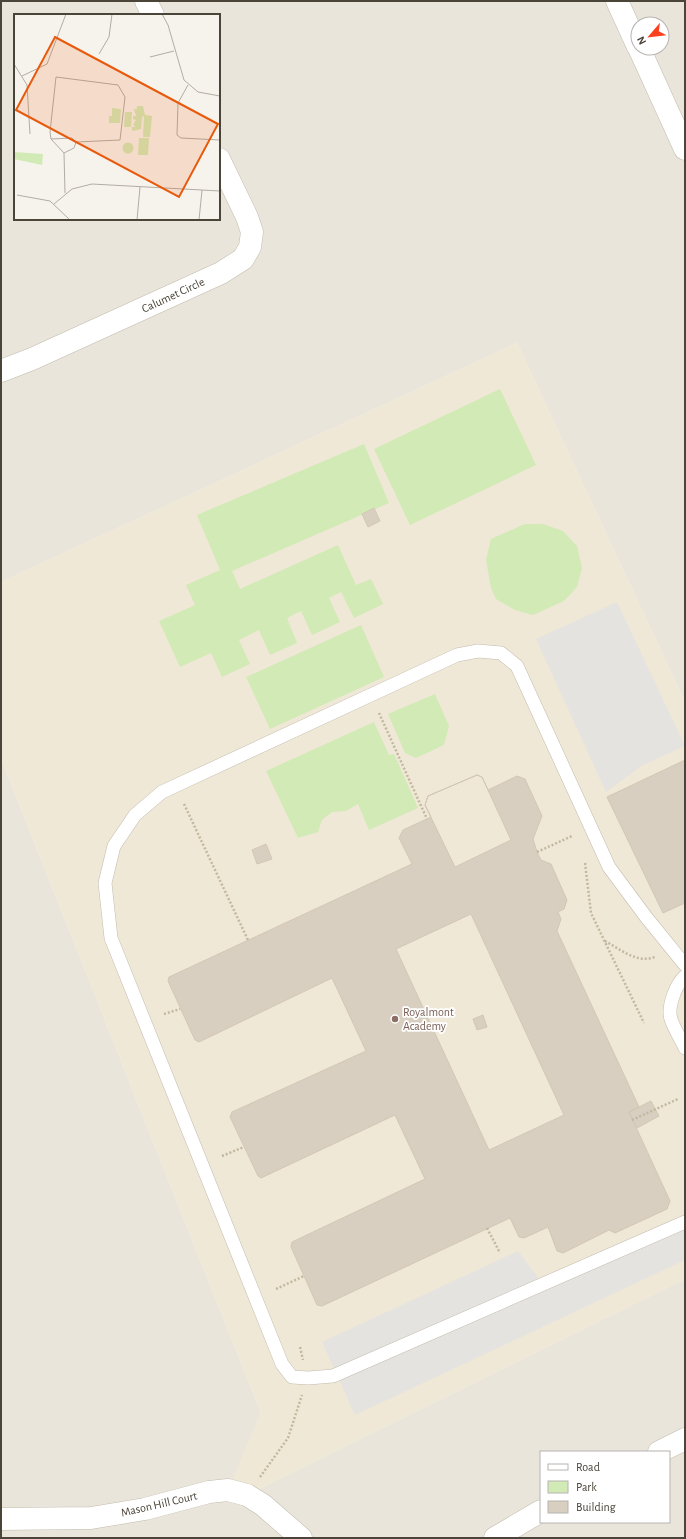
<svg xmlns="http://www.w3.org/2000/svg" width="686" height="1539" viewBox="0 0 686 1539" font-family="'Alegreya Sans',sans-serif">
  <rect width="100%" height="100%" fill="#f6f3ec"/>
  <path fill="#eae5da" fill-rule="evenodd" d="M1,1H685V702L517,343L1,582ZM15,15H219V219H15ZM638,24H662V48H638Z
    M1,759L261,1413L229,1490L247,1495L685,1279V1538H1ZM541,1452H669V1522H541Z"/>
  <path fill="#efe8d6" d="M517,343L685,702V1279L247,1495L228,1490L261,1413L1,759V582Z"/>
  <path fill="#d2eab5" d="M500,389L536,465L410,525L374,449Z
    M364,444L389,503L232,571L240,589L338,545L356,585L371,579L383,604L354,618L341,592L329,598L340,622L312,635L301,611L287,618L297,643L270,655L259,630L239,640L250,664L222,677L211,653L180,667L159,621L195,605L186,585L220,570L197,515Z
    M525,524H543L563,531L577,546L582,568L577,587L564,601L533,615L515,610L496,599L491,588L486,560L491,539Z
    M361,625L384,677L270,729L246,677Z
    M435,694L449,726L444,745L416,758L405,753L388,714Z
    M374,722L389,755L394,754L418,808L369,830L358,804L346,811L332,812L322,820L318,832L298,838L266,771Z"/>
  <path fill="#e5e3e0" d="M617,602L685,746L643,765L606,792L536,639Z
    M685,1222V1260L355,1415L322,1342L518,1251L543,1284Z"/>
  <path fill="#d8cfc1" stroke="#d3c7b4" fill-rule="evenodd" d="M374,508L380,521L368,527L362,514Z
    M685,760V903L663,913L607,797Z
    M477,775L482,777L488,790L517,776L525,779L542,816L533,839L537,852L541,860L551,864L567,900L564,909L558,912L561,919L557,931L639,1107L629,1112L670,1201L667,1209L615,1233L609,1230L563,1253L557,1251L548,1227L524,1238L519,1237L510,1218L322,1306L317,1305L291,1247L292,1242L425,1179L395,1115L261,1178L258,1176L230,1117L232,1112L366,1051L332,978L199,1042L195,1040L168,981L169,977L412,864L399,838L403,830L431,817L425,805L428,796ZM471,914L564,1115L489,1150L396,949Z
    M477,775L482,777L511,840L455,867L425,805L428,796Z
    M266,844L272,859L257,864L252,850Z
    M483,1015L487,1027L477,1030L473,1019Z
    M651,1101L659,1116L637,1128L629,1112Z"/>
  <g fill="none" stroke-linecap="round" stroke-linejoin="round">
    <g stroke="#c2bbae" stroke-width="14">
      <path id="service" d="M685,965L646,917L609,867L517,666L501,653L478,651L457,655L162,792L135,815L114,846L105,883L111,938L282,1364L292,1377L308,1378L333,1376L685,1222
        M685,976C676,984 667,1007 671,1019C674,1029 681,1039 685,1048"/>
    </g>
    <g stroke="#c2bbae" stroke-width="23">
      <path id="minor" d="M146,1L153,15
        M617,1L638,47
        M639,48L685,149
        M1,371L32,359L221,273L243,259L250,247L252,232L247,217L219,159
        M659,1452L685,1439
        M1,1519L91,1518L145,1509L209,1492L228,1490L247,1495L263,1505L301,1538
        M495,1538L541,1511"/>
    </g>
    <path stroke="#c4b79f" stroke-width="2.5" stroke-dasharray="2 2" stroke-linecap="butt" d="M379,713L427,819
      M184,804L248,940
      M537,852L572,836
      M585,863L591,913L644,1023
      M605,941C620,949 637,964 655,957
      M164,1014L180,1009
      M632,1120L678,1099
      M222,1156L244,1147
      M487,1228L500,1253
      M276,1289L304,1276
      M300,1347L303,1360
      M260,1477L288,1438L302,1395"/>
    <use href="#service" stroke="#fff" stroke-width="13"/>
    <use href="#minor" stroke="#fff" stroke-width="22"/>
  </g>
  <circle fill="#8d6e63" stroke="#fff" stroke-width="1.5" cx="395" cy="1019" r="4"/>
  <g text-anchor="middle" stroke-width="3.5" stroke-linejoin="round" paint-order="stroke">
    <g font-size="12" fill="#4b4439" stroke="#fff">
      <text transform="translate(173 295) rotate(-25)" y="4">Calumet Circle</text>
      <text transform="translate(159 1504) rotate(-13)" y="4">Mason Hill Court</text>
    </g>
    <g font-size="12" fill="#785e54" stroke="#fff" text-anchor="start">
      <text x="403" y="1016">Royalmont<tspan x="403" dy="14">Academy</tspan></text>
    </g>
  </g>
  <g transform="translate(14 14)">
    <rect width="206" height="206" fill="#f6f3ec"/>
    <path d="M123,92H129L131,101L138,102L136,123H129L130,102L128,103L127,115L118,117V113H122L119,111L122,106L119,105V102H122L120,95H123ZM98,94L107,95L106,109H95V102H98ZM111,98H118L117,113H110ZM125,124H135L134,141H124ZM108.5 134a5.5 5.5 0 1 1 11 0a5.5 5.5 0 1 1-11 0ZM0,138L29,140L28,151L0,145Z" fill="#d2eab5"/>
    <path fill="none" stroke="#b2ada4" stroke-width="1" d="M148,0L154,11L170,66L184,78L206,82M85,40L95,23L98,0M136,43L160,37M0,50L13,71L16,120M8,62L33,50L52,0M174,71L164,89L163,121L167,124L206,126M37,125L36,118L42,63L104,71L111,83L106,126L62,128M50,139L37,125L58,124L62,128L60,134L50,139L51,179M3,181L36,187L56,206M40,190L58,175L78,170L206,177M123,206L126,173M185,206L188,176"/>
    <path fill="#e8590c" fill-opacity="0.15" stroke="#e8590c" stroke-width="2" d="M41,23L204,110L165,183L2,96Z"/>
    <rect width="206" height="206" fill="none" stroke="#4b4439" stroke-width="2"/>
  </g>
  <rect width="686" height="1539" fill="none" stroke="#4b4439" stroke-width="4"/>
  <rect x="540" y="1451" width="130" height="72" fill="#ffffff" stroke="#b7b4b0"/>
  <rect x="548" y="1464" width="20" height="6" fill="#ffffff" stroke="#b7b4b0"/>
  <text x="576" y="1471" font-size="12" fill="#4b4439">Road</text>
  <rect x="548" y="1481" width="20" height="12" fill="#d2eab5" stroke="#b7b4b0"/>
  <text x="576" y="1491" font-size="12" fill="#4b4439">Park</text>
  <rect x="548" y="1501" width="20" height="12" fill="#d8cfc1" stroke="#b7b4b0"/>
  <text x="576" y="1511" font-size="12" fill="#4b4439">Building</text>
  <g transform="translate(650 36) rotate(242)"><circle r="19" fill="#ffffff" stroke="#b7b4b0"/>
  <path d="M0-3L7 15L0 10L-7 15Z" fill="#fc3f1d"/>
  <text y="-6" font-size="11" font-weight="bold" text-anchor="middle" fill="#4b4439">N</text>
  </g>
</svg>
